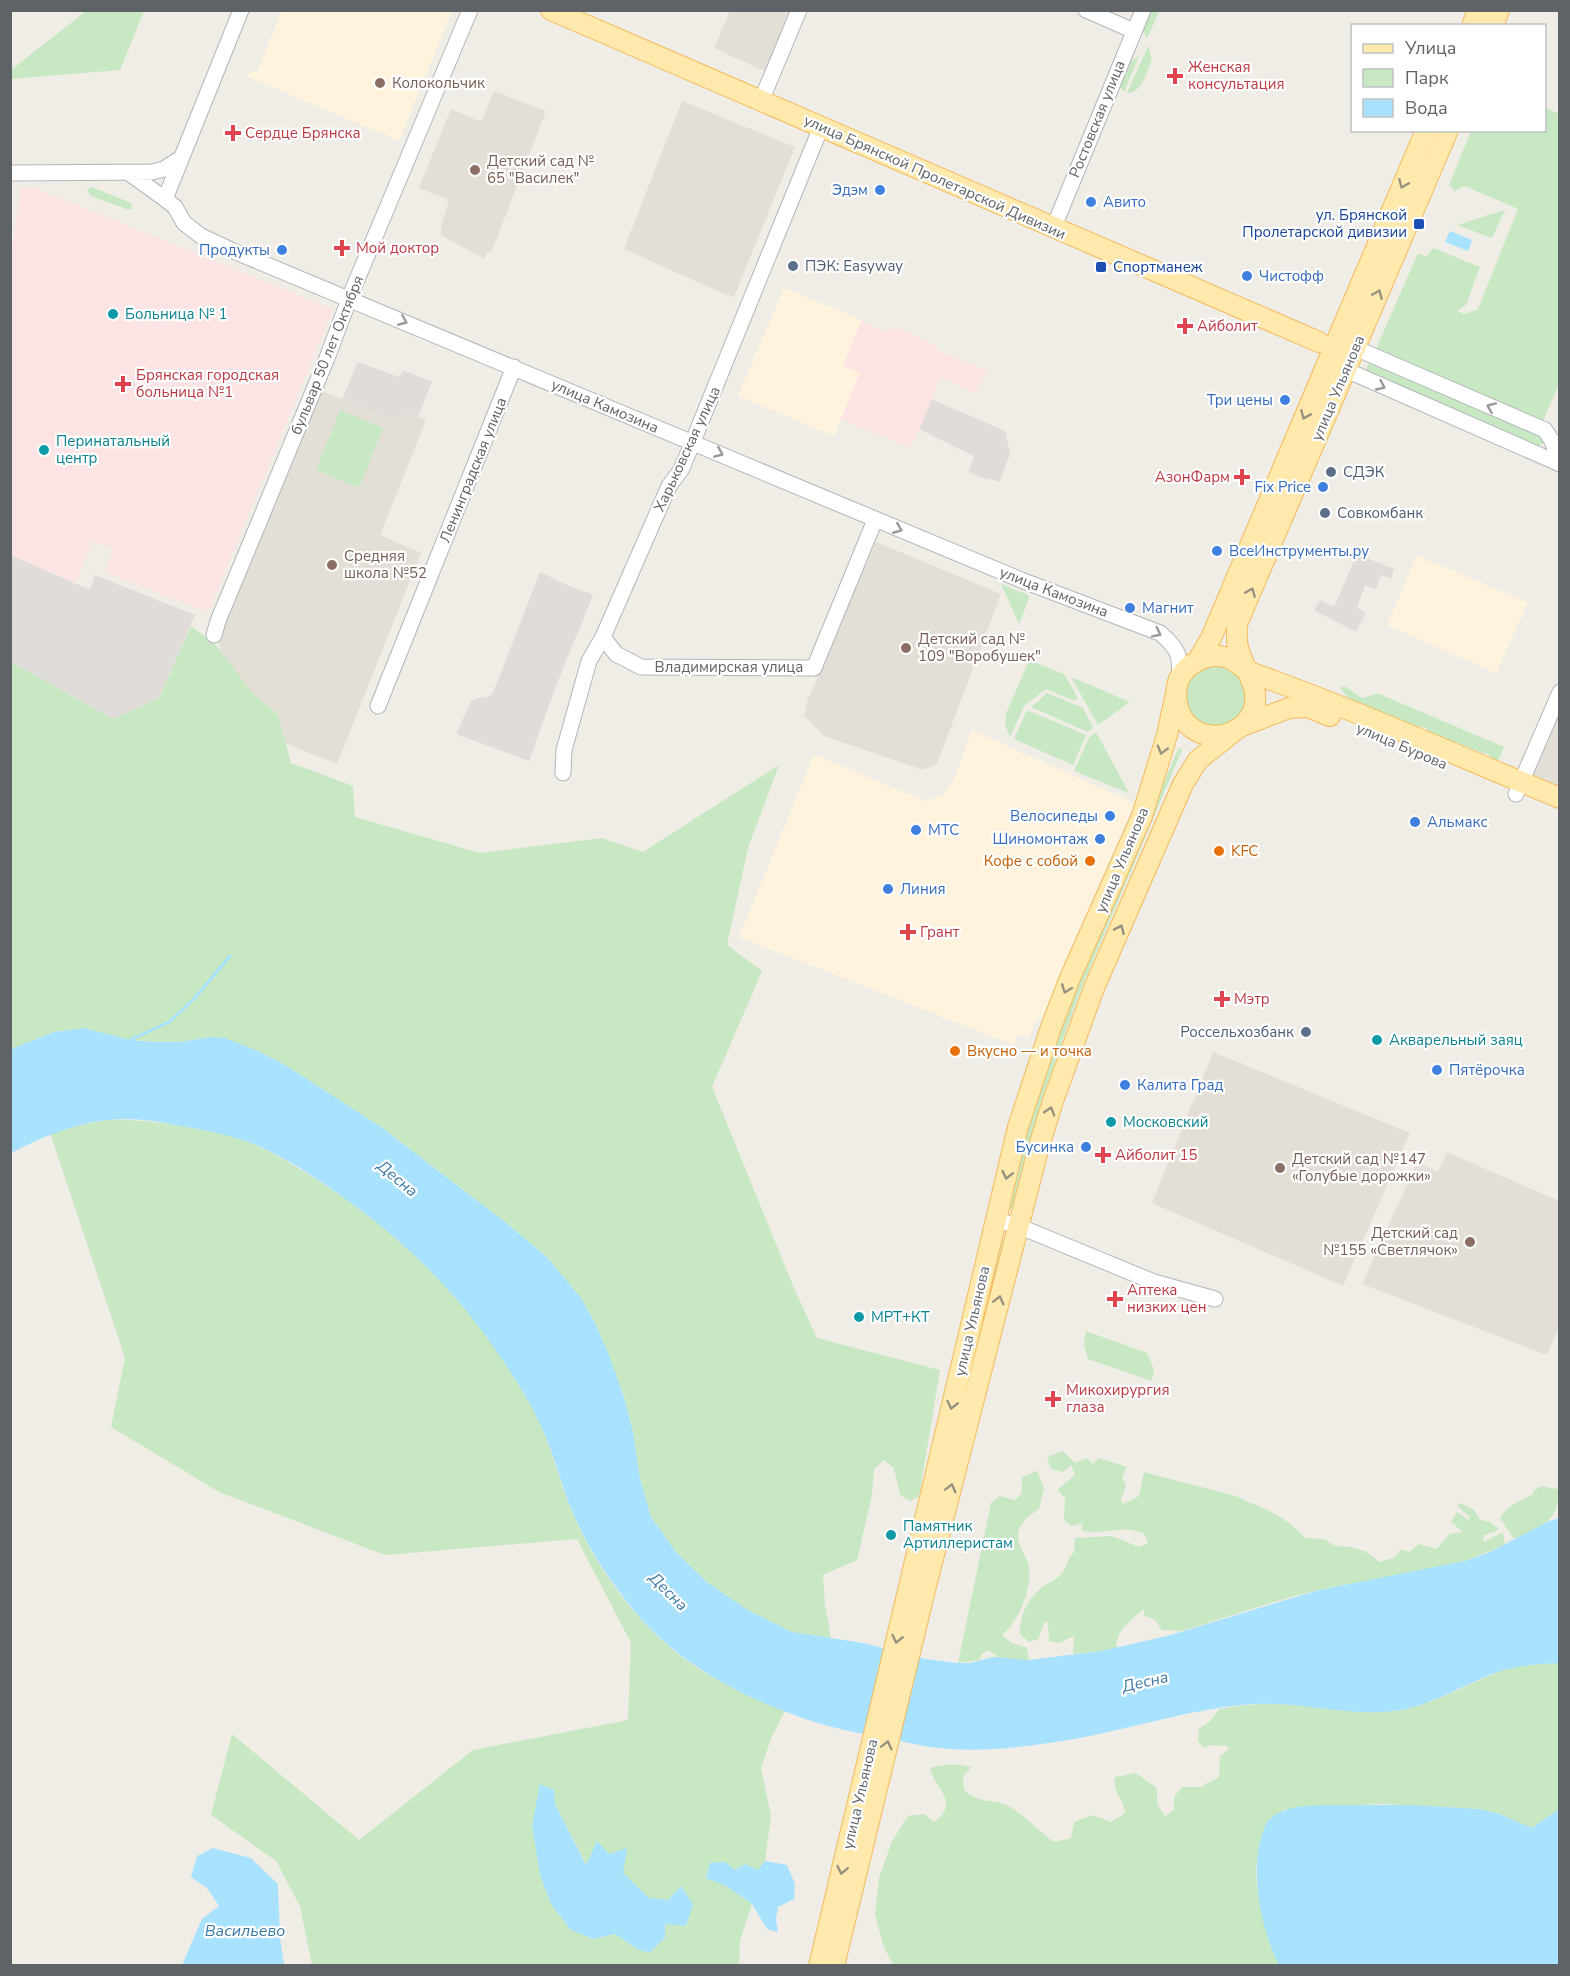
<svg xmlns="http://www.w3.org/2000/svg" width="1570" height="1976" viewBox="0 0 1570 1976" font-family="'Nunito Sans',sans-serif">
  <rect width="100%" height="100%" fill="#f0ede7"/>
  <path fill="#fff3dd" d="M282,11H452L399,141L244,75L258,70Z
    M784,288L862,320L843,366L860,373L834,436L738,396Z
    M1417,555L1528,603L1496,673L1387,625Z
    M972,730L1134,803L1044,1013L1034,1024L1029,1038L1018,1034L1014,1045L739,937L813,757L818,756L925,801L943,795L955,777Z"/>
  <path fill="#dfdcd9" d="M358,362L399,377L403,370L432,382L418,416L408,413L399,416H385L342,399Z
    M931,399L1005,431L1010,454L999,482L989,478L988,480L968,472L974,456L919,429Z
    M1357,554L1394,569L1391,579L1381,575L1376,589L1365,585L1357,608L1366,613L1356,632L1314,610L1320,600L1334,607Z
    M11,555L90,590L95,575L195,615L159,698L113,719L11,662Z
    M540,572L567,585L593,595L558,681L529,761L456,734L471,701L477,698L488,697L493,693Z"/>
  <path fill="#e3dfd7" d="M730,11H792L766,72L714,48Z
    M494,91L546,111L491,253L488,251L484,259L441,235V226L449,200L419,188L451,109L481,122Z
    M682,101L795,147L734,297L722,293L624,249Z
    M319,390L385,416H399L408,412L426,420L380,535L421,553L337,764L265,735L232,709L218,637Z
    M876,542L1001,594L937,764L923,770L824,736L804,716L807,702Z
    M1559,712V789L1535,778L1533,772Z
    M1213,1052L1410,1133L1343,1286L1152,1203Z
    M1447,1152L1559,1201V1327L1547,1355L1362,1284L1417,1162L1438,1172Z"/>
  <path fill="#fce4e4" d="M21,188H34L333,309L208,612L105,572L114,548L92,541L75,583L11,555L10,261Z
    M862,320L883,331L898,328L934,345L939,351L987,371L976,393L941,378L911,448L841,419L860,373L843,366Z"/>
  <path fill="#c7e8c3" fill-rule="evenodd" d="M86,11H144L120,70L11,79V70Z
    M1154,11H1159L1147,39L1141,27L1148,13Z
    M1148,46L1152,59C1147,71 1142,94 1127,93Z
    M1139,56L1124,92L1119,86L1126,64Z
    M1545,107L1559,114V384L1542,423L1376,349L1418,253L1426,257L1433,248L1480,267L1466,305L1457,311L1465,314L1478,309L1518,209L1465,186L1455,191L1449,185L1471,131L1544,130Z
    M92,187L131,203L132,209L129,210L91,196L87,190Z
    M1505,210L1492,238L1457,225Z
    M1371,357L1543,433L1548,440L1534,450L1364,374Z
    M340,410L383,428L359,488L316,470Z
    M1001,584L1028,595L1029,598L1019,624Z
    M191,626L215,644L254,695L278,714L291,763L353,786L355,817L480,853L602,838L643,852L779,765L748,848L727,945L762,971L712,1087L796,1293L817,1338L940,1370L919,1497L910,1501L900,1495L894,1468L884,1460L874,1469L872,1495L857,1560L823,1575L825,1605L831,1638L792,1632L746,1609L708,1583L676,1552L651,1517L640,1479L633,1432L624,1396L595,1323L581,1298L547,1257L505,1222L381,1127L285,1065L258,1051L225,1038L211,1037L180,1042H155L130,1040L84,1028L54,1032L11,1049V662L113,719L159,698Z
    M1029,660L1064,674L1078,698L1075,701L1046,689L1024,706L1010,737L1005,724L1006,714Z
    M1185 696a31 31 0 1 1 62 0a31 31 0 1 1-62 0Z
    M1071,677L1130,702L1098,725Z
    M1343,686C1354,690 1355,696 1364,698L1377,693L1504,747L1498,761H1493L1488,754L1483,753L1428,732L1426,728L1391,719L1350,700L1340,688Z
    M1047,693L1083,708L1093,728L1088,732L1031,707Z
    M1027,710L1086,735L1073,765L1014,739Z
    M1096,732L1129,793L1074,771L1089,738Z
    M1181,748L1182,750L1079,994L1044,1093L1012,1208L1008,1211L1006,1209C1024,1135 1046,1062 1074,992C1107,910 1144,830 1178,749Z
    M112,1119C153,1121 194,1126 234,1137C263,1146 289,1162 314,1178C406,1235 483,1314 534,1410C549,1440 557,1473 569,1504C594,1567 639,1629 696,1667C723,1685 755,1698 785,1711L772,1736L761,1768L771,1816L765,1861L759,1870H735L706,1877L726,1886L752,1904L740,1940L739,1965H312L300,1906L276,1861L211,1815L232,1734L359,1840L473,1750L628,1720L631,1643L577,1539L385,1555L219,1492L111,1427L125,1358L50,1133L76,1126ZM554,1790L555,1804L587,1866L597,1842L623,1873L649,1898L668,1900L681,1887L665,1924L637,1949L615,1934L593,1939L571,1930L551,1904L540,1875Z
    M1001,1236L1004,1238L948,1473L943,1468Z
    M1086,1331L1147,1353L1154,1370L1152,1381L1088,1359L1084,1345Z
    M1063,1451L1075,1463L1087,1458L1093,1464L1099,1458L1127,1467L1122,1477L1126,1486L1121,1499L1123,1504L1139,1496L1144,1472L1239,1497C1247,1503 1256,1504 1265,1509C1281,1516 1293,1525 1305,1538L1324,1539L1335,1546L1350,1547L1365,1551L1380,1562L1395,1557L1401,1549L1409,1552L1419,1544L1436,1549L1450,1534L1463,1532L1451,1522L1457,1512L1468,1520L1470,1517L1457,1506L1461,1503L1474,1510L1480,1520L1490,1522L1499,1529L1494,1532L1484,1535L1483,1542L1503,1532L1505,1544C1450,1573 1383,1576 1323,1589C1275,1600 1228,1617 1181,1631L1162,1630L1155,1620L1145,1616L1143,1609C1132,1620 1114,1631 1117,1649L1073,1654L1074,1636L1058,1643L1049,1641L1048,1623L1045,1621L1038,1639L1029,1642L1020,1634C1019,1618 1027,1599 1040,1589C1048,1582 1057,1580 1063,1572C1068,1565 1067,1559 1074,1552L1075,1538L1112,1536L1139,1547L1148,1543L1144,1534C1121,1522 1105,1537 1081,1530L1083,1523L1072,1526L1064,1520L1065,1498L1057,1490L1075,1475L1071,1465L1063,1472L1051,1469L1047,1457Z
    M1037,1471L1044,1488L1039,1509C1029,1516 1021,1521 1018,1533C1016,1542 1025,1554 1028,1563C1034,1584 1019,1622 1002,1635L1012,1643L1027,1648L1029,1660L1001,1659L988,1650L982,1654L979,1660L958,1663L991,1503L1000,1496L1015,1500L1022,1493V1477Z
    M1542,1486L1556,1489L1559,1487C1559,1523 1543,1525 1514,1539L1500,1518C1508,1505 1519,1501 1532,1495L1534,1490Z
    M1559,1663V1809L1532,1828L1497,1813L1478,1809L1383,1804L1304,1807L1283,1810C1275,1825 1263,1840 1258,1856C1250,1879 1269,1943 1279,1965H893L884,1947L875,1915L879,1878L892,1841L908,1816L924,1814L934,1822C962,1802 933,1787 930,1768C944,1764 958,1763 971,1767L963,1777L964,1790C981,1805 993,1798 1008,1806C1026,1816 1038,1831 1054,1842L1071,1838L1074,1822L1092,1815L1111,1822L1125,1813C1123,1796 1113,1796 1115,1777L1136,1773L1157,1788V1804L1165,1816L1174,1810V1797L1182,1787H1201L1219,1777L1220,1756L1229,1749L1226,1746L1211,1745L1204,1748L1198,1741L1199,1729L1210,1721L1220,1709C1239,1706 1259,1703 1279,1704C1318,1705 1355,1716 1393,1711C1432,1706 1465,1685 1501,1671C1519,1665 1541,1663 1559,1663Z"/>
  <path fill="#a8e2ff" d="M1450,231L1472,240L1468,251L1445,242Z
    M84,1028L130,1040L155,1042H180L211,1037L225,1038L258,1051L285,1065L381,1127L505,1222L547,1257L581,1298L595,1323L609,1355L624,1397L633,1432L640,1479L651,1517L676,1552L708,1583L746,1609L792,1632L863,1643L926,1659L958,1663H970L993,1657L1029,1660L1101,1651L1167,1636L1319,1590L1465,1561L1490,1552L1549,1521L1559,1518V1663C1541,1664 1522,1665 1504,1670C1469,1681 1438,1703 1401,1710C1351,1718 1303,1701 1253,1704C1194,1708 1138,1727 1080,1738C1040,1745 991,1752 951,1749C932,1748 914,1744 896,1740C862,1734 829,1728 797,1716C736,1694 677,1662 635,1612C608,1579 583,1541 568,1501C557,1469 548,1436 531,1406C484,1324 431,1262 355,1206C328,1186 299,1166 269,1151C242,1137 210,1131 180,1126C156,1121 131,1117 106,1120C71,1125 42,1137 11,1153V1049L54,1032Z
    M540,1784L554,1790L555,1804L586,1865L597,1841L609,1854L627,1848L623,1873L649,1898L668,1900L681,1886L693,1904L686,1926L665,1924V1938L649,1953L637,1949L615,1934L593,1939L571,1930L551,1904L540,1875L532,1825Z
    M1334,1805H1410L1478,1809L1497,1813L1532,1828L1559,1809V1965H1279C1261,1930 1248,1867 1264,1829C1266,1825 1267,1821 1271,1818C1288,1804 1313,1806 1334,1805Z
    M213,1848L251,1858L278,1884L280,1938L284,1965H182L202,1919L219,1906L207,1888L191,1877L197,1856Z
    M765,1861L787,1865L795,1884L794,1899L778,1907L776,1919L778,1932L767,1929L752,1904L726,1886L706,1878L710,1863L725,1862L735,1870L745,1864L758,1870Z"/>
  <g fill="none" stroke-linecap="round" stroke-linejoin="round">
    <path stroke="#a8e2ff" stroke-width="3" d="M128,1042L130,1040L169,1022L194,999L230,956"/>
    <g stroke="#b2b5b9" stroke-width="17">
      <path id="minor" d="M1086,10L1134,31
        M761,101L799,10
        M10,173L152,172L164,169L181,158
        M129,173L165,199L175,207L184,223L201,236L231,250L1021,580L1160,633C1179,649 1181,656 1179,680
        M165,199L241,10
        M1053,229L1143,10
        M1346,344L1545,430L1552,441L1560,463
        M1337,366L1560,464
        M214,635L218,621L327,358L353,289L470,10
        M603,637L616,654L641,667L814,668L875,520
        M378,706L514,367
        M563,773L564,750L589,661L603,637L669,486L681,470L689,451L821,127
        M1516,794L1560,692
        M996,1220L1018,1226L1154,1282L1215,1299"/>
    </g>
    <g stroke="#f5ba5b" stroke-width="22">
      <path id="major" d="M551,10L1319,342
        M1472,26L1478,10
        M1493,26L1499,10
        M1448,130L1237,624C1237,632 1236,640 1238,647C1243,670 1262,687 1253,711C1250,718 1245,724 1239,728C1229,735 1220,737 1209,735C1199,734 1188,727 1183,719C1176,707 1174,692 1179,679C1187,663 1207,653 1225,657C1235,659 1240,667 1248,671C1256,675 1265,677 1274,681C1371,716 1464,759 1560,798
        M1198,660L1211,638L1426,130
        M1242,726L1289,708L1308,707L1330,716
        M819,1966L1018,1127L1050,1030L1070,978L1142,816L1167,735L1176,693
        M834,1966L926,1586L1039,1146L1053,1101L1094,988L1183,784L1198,760L1232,733"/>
    </g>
    <use href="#minor" stroke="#fff" stroke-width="15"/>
    <use href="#major" stroke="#ffe9ad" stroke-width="20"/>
  </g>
  <defs><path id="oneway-chevron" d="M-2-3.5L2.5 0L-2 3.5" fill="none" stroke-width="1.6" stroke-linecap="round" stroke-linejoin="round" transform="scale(1.5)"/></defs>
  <g stroke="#969280">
    <use href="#oneway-chevron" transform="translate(1403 184) rotate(113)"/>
    <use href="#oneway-chevron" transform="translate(1378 294) rotate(-67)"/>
    <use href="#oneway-chevron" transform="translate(1305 415) rotate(113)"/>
    <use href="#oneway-chevron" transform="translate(1251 592) rotate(-67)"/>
    <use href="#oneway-chevron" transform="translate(1162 750) rotate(106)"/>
    <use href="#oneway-chevron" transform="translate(1120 929) rotate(-66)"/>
    <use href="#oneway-chevron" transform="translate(1066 989) rotate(111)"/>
    <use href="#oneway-chevron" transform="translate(1050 1111) rotate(-73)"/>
    <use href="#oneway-chevron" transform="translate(1007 1175) rotate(103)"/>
    <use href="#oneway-chevron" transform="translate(999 1300) rotate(-76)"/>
    <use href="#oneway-chevron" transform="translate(952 1405) rotate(103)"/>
    <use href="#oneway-chevron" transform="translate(951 1488) rotate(-76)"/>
    <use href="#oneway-chevron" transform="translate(897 1639) rotate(103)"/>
    <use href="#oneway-chevron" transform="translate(887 1745) rotate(-76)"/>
    <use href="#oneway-chevron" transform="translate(842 1870) rotate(103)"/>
  </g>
  <g stroke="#969a9c">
    <use href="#oneway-chevron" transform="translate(403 321) rotate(23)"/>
    <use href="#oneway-chevron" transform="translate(1381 386) rotate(25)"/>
    <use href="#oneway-chevron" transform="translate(1491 407) rotate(-156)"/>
    <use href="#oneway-chevron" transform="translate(719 453) rotate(23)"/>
    <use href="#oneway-chevron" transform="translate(898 529) rotate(22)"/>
    <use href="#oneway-chevron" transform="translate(1157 633) rotate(27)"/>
  </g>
  <g fill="#e0444e" stroke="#fff" stroke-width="2">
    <path d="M1172 67h6v6h6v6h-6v6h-6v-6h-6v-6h6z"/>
    <path d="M230 124h6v6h6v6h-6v6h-6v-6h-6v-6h6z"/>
    <path d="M339 239h6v6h6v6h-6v6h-6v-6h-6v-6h6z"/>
    <path d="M1182 317h6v6h6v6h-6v6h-6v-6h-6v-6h6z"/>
    <path d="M120 375h6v6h6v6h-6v6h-6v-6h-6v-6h6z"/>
    <path d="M1239 468h6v6h6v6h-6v6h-6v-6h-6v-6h6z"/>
    <path d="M905 923h6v6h6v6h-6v6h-6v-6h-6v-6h6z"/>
    <path d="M1219 990h6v6h6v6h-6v6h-6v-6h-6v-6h6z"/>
    <path d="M1100 1146h6v6h6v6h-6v6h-6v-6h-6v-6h6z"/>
    <path d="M1112 1290h6v6h6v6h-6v6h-6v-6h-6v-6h6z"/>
    <path d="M1050 1390h6v6h6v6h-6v6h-6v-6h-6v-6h6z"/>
  </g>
  <g fill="#8d6e63" stroke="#fff" stroke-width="2">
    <circle cx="380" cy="83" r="6"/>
    <circle cx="475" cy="170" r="6"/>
    <circle cx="332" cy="565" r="6"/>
    <circle cx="906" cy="648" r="6"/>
    <circle cx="1280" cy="1168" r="6"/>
    <circle cx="1470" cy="1242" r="6"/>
  </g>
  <g fill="#3f7fe0" stroke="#fff" stroke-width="2">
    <circle cx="880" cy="190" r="6"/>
    <circle cx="1091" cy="202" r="6"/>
    <circle cx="282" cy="250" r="6"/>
    <circle cx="1247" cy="276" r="6"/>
    <circle cx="1285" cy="400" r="6"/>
    <circle cx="1323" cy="487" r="6"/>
    <circle cx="1217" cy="551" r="6"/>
    <circle cx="1130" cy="608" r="6"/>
    <circle cx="1110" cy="816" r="6"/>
    <circle cx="1415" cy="822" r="6"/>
    <circle cx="916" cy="830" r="6"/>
    <circle cx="1100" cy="839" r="6"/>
    <circle cx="888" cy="889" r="6"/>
    <circle cx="1437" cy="1070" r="6"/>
    <circle cx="1125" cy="1085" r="6"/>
    <circle cx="1086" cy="1147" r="6"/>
  </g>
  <g fill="#1a4fb4" stroke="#fff" stroke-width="2">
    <rect x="1413" y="218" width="12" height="12" rx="3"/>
    <rect x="1095" y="261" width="12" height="12" rx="3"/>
  </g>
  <g fill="#5c6f8a" stroke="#fff" stroke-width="2">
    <circle cx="793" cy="266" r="6"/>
    <circle cx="1331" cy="472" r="6"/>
    <circle cx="1325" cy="513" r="6"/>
    <circle cx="1306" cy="1032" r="6"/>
  </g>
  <g fill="#0f9aa8" stroke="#fff" stroke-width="2">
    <circle cx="113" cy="314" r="6"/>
    <circle cx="44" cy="450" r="6"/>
    <circle cx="1377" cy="1040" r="6"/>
    <circle cx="1111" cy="1122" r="6"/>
    <circle cx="859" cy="1317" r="6"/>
    <circle cx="891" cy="1535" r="6"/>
  </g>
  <g fill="#e8710a" stroke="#fff" stroke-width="2">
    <circle cx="1219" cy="851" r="6"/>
    <circle cx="1090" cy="861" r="6"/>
    <circle cx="955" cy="1051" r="6"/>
  </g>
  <g text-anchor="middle" stroke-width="4.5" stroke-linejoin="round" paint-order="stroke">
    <g font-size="15" fill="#be3a42" stroke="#fff" text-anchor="start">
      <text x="1188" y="72">Женская<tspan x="1188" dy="17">консультация</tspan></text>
      <text x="245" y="138">Сердце Брянска</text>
      <text x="356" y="253">Мой доктор</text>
      <text x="1197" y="331">Айболит</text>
      <text x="136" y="380">Брянская городская<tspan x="136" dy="17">больница №1</tspan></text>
      <text x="1230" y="482" text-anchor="end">АзонФарм</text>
      <text x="920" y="937">Грант</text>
      <text x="1234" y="1004">Мэтр</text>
      <text x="1115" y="1160">Айболит 15</text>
      <text x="1127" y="1295">Аптека<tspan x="1127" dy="17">низких цен</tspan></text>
      <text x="1066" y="1395">Микохирургия<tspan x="1066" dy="17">глаза</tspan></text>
    </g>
    <g font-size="15" fill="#785e54" stroke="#fff" text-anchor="start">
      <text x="392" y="88">Колокольчик</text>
      <text x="487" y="166">Детский сад №<tspan x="487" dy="17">65 "Василек"</tspan></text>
      <text x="344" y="561">Средняя<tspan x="344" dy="17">школа №52</tspan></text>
      <text x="918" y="644">Детский сад №<tspan x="918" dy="17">109 "Воробушек"</tspan></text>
      <text x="1292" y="1164">Детский сад №147<tspan x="1292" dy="17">«Голубые дорожки»</tspan></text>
      <text x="1458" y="1238" text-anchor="end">Детский сад<tspan x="1458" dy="17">№155 «Светлячок»</tspan></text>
    </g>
    <g font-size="15" fill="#5e6367" stroke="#fff">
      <text transform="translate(1097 119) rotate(-68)" y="5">Ростовская улица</text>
      <text transform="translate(935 177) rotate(24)" y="5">улица Брянской Пролетарской Дивизии</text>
      <text transform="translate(327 355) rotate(-68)" y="5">бульвар 50 лет Октября</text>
      <text transform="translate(1338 388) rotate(-67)" y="5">улица Ульянова</text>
      <text transform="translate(605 406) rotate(23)" y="5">улица Камозина</text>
      <text transform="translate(687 449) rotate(-65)" y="5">Харьковская улица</text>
      <text transform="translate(473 470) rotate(-68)" y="5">Ленинградская улица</text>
      <text transform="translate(1054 592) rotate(21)" y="5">улица Камозина</text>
      <text x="729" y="672">Владимирская улица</text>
      <text transform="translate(1402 746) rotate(23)" y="5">улица Бурова</text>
      <text transform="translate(1122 860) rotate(-67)" y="5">улица Ульянова</text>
      <text transform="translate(972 1321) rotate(-77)" y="5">улица Ульянова</text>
      <text transform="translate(860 1794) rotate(-77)" y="5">улица Ульянова</text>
    </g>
    <g font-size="15" fill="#366cbe" stroke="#fff" text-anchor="start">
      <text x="868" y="195" text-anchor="end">Эдэм</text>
      <text x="1103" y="207">Авито</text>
      <text x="270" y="255" text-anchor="end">Продукты</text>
      <text x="1259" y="281">Чистофф</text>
      <text x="1273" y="405" text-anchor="end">Три цены</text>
      <text x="1311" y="492" text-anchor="end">Fix Price</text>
      <text x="1229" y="556">ВсеИнструменты.ру</text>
      <text x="1142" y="613">Магнит</text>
      <text x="1098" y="821" text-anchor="end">Велосипеды</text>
      <text x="1427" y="827">Альмакс</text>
      <text x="928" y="835">МТС</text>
      <text x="1088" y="844" text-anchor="end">Шиномонтаж</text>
      <text x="900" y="894">Линия</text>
      <text x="1449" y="1075">Пятёрочка</text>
      <text x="1137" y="1090">Калита Град</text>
      <text x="1074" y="1152" text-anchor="end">Бусинка</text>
    </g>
    <g font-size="15" fill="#164399" stroke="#fff" text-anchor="end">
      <text x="1407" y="220">ул. Брянской<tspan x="1407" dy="17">Пролетарской дивизии</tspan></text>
      <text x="1113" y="272" text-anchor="start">Спортманеж</text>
    </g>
    <g font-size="15" fill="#4e5e75" stroke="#fff" text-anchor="start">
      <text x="805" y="271">ПЭК: Easyway</text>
      <text x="1343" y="477">СДЭК</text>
      <text x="1337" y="518">Совкомбанк</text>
      <text x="1294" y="1037" text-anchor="end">Россельхозбанк</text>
    </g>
    <g font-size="15" fill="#0d838f" stroke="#fff" text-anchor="start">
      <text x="125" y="319">Больница № 1</text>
      <text x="56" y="446">Перинатальный<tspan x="56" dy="17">центр</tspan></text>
      <text x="1389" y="1045">Акварельный заяц</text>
      <text x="1123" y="1127">Московский</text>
      <text x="871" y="1322">МРТ+КТ</text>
      <text x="903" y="1531">Памятник<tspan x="903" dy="17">Артиллеристам</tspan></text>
    </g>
    <g font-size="15" fill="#c56008" stroke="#fff" text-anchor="start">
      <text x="1231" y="856">KFC</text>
      <text x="1078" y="866" text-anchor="end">Кофе с собой</text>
      <text x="967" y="1056">Вкусно — и точка</text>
    </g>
    <g font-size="16" font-style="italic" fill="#3b79a3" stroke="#fff">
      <text transform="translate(398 1178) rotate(40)" y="6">Десна</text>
      <text transform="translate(669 1591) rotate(45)" y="6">Десна</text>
      <text transform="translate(1145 1681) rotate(-13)" y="6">Десна</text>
      <text x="245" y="1936">Васильево</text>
    </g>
  </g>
  <rect width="1570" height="1976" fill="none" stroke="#5e6367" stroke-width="24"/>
  <rect x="1351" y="24" width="195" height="108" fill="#ffffff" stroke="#bfc1c2" stroke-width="1.5"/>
  <rect x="1363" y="44" width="30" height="9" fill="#ffe9ad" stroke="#bfc1c2" stroke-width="1.5"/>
  <text x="1405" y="54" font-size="18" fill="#5e6367">Улица</text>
  <rect x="1363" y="69" width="30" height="18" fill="#c7e8c3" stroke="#bfc1c2" stroke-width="1.5"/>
  <text x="1405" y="84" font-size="18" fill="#5e6367">Парк</text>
  <rect x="1363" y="99" width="30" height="18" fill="#a8e2ff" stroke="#bfc1c2" stroke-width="1.5"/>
  <text x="1405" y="114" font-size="18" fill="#5e6367">Вода</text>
</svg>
